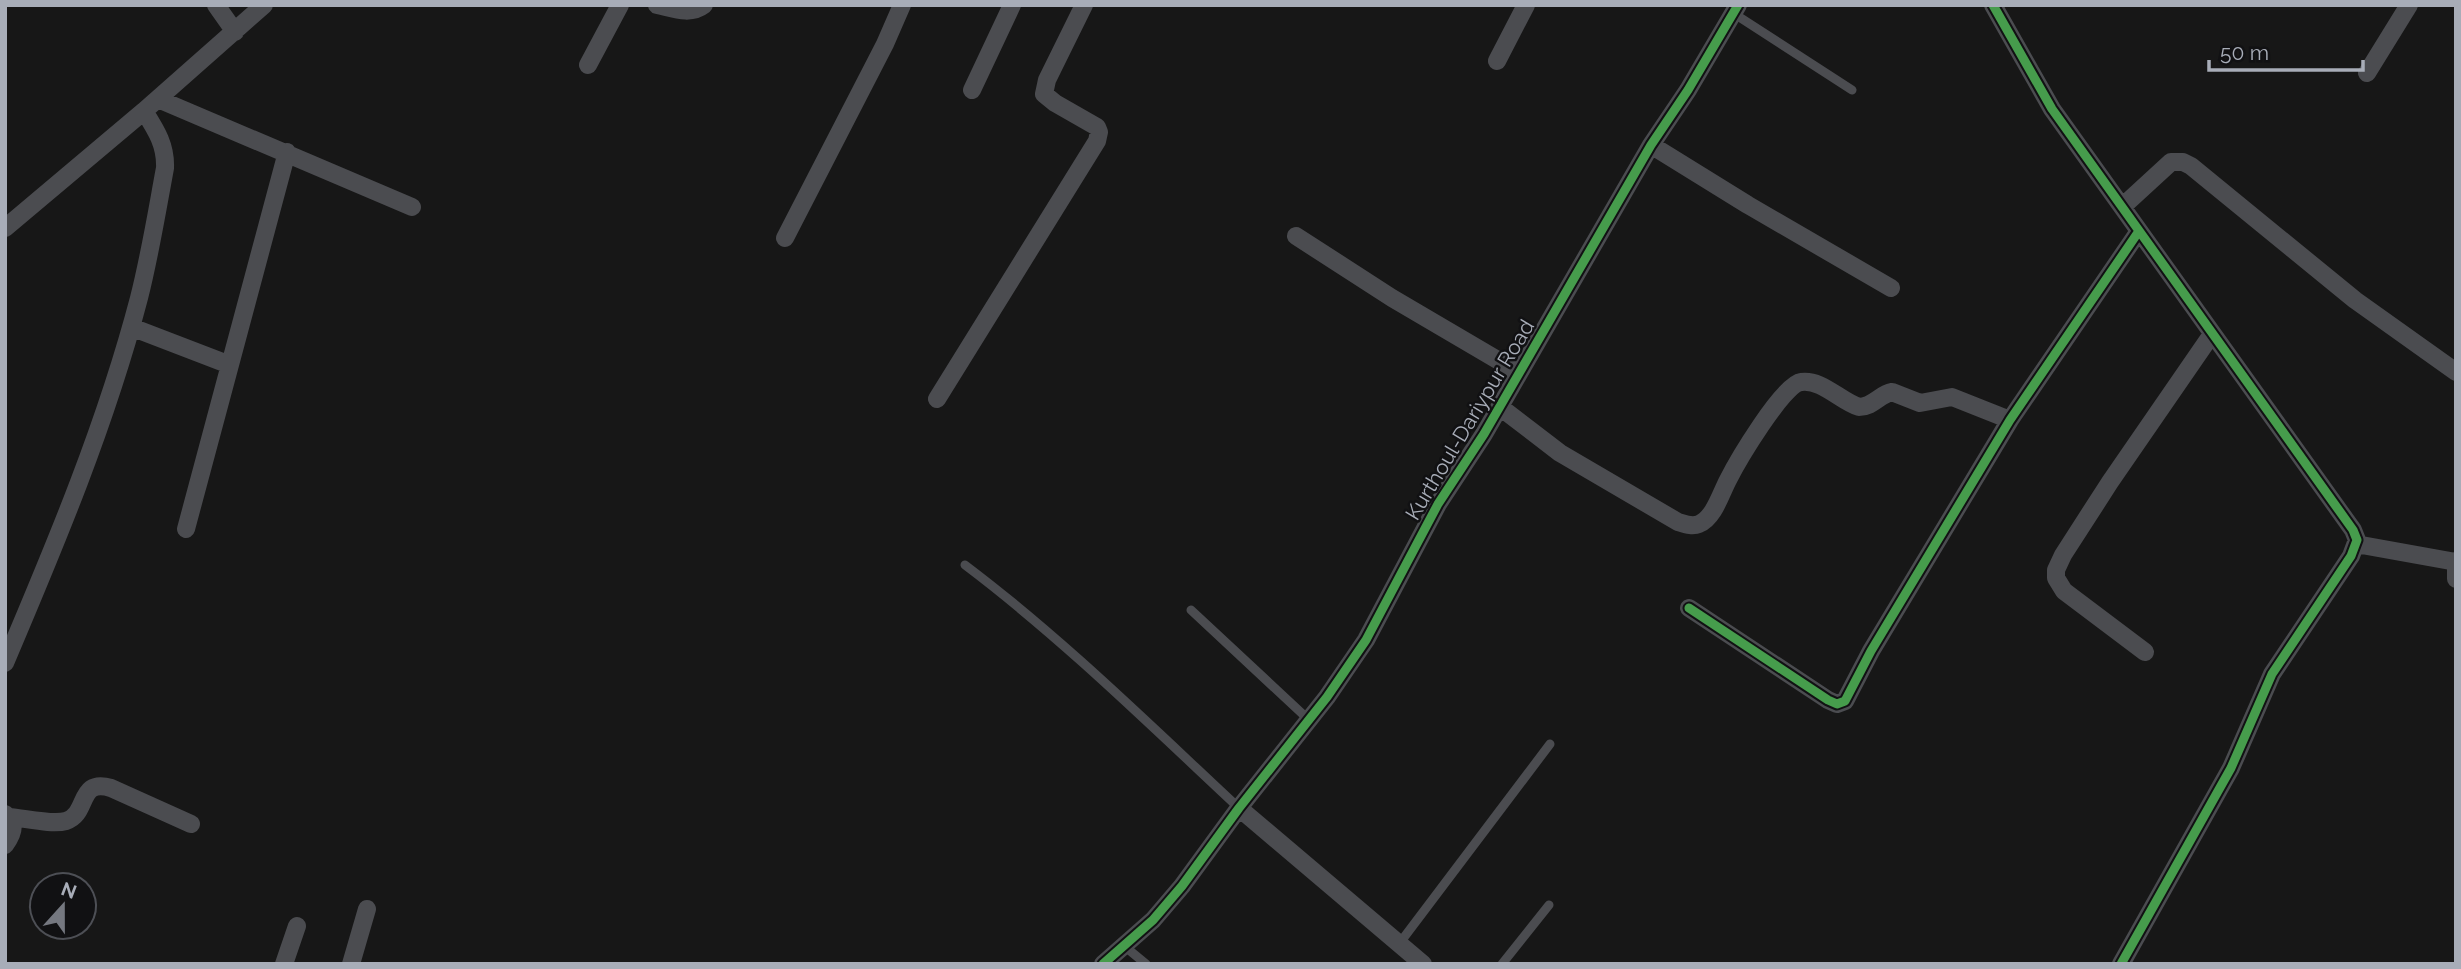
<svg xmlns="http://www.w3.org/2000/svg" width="2461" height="969" viewBox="0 0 2461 969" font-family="Raleway,sans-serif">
  <rect width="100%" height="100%" fill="#171717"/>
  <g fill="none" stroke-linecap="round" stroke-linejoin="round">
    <path stroke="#4b4c50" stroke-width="9" d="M1733,13L1852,90
      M965,565C1063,639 1150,725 1239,808
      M1191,610L1309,720
      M1399,944L1550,744
      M1123,945L1146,964
      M1502,964L1549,905"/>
    <path stroke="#4b4c50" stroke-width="18" d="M216,5L235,32
      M657,5C672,8 690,16 704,5
      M1993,5L2052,109L2353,530L2357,540L2351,556L2272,674L2231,768L2121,964
      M1497,61L1526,5
      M588,65L620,5
      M2367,73L2409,5
      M972,90L1012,5
      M158,99L412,207
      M1651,145L1748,205L1891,288
      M2122,207L2171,162H2183L2191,166L2355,300L2456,372
      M5,228L144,111L264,5
      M1296,236L1392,298L1518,372
      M785,238L885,44L902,5
      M131,327L230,365
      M937,399L1097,141L1099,132L1097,127L1055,103L1044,94L1047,80L1084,5
      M1500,407L1560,453L1678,522C1685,524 1692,527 1699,524C1714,518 1721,493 1728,480C1737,462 1783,384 1801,382C1822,379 1840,401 1859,407C1873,407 1880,394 1892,392L1920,403L1952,397L2010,420
      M186,529L287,152
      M2356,544L2456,562
      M2456,561V579
      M1689,608L1828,700L1837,704L1845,701L1871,651L2010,420L2139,231
      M2145,652L2064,591L2056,578V570L2063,555L2110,482L2212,334
      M5,663C56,543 106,424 139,298C150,255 157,211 165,168C166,145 156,130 144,111
      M1239,808L1423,964
      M5,814C17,823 13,834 5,845
      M9,817C24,818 52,825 66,821C89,814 77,778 111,788L191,824
      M284,964L297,926
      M351,964L367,909
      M1103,964L1153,920L1182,886L1239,808L1327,697L1366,640L1438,504L1484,434L1651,145L1688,90L1738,5"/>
    <g stroke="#111113" stroke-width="13">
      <path id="cycleway" d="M1993,5L2052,109L2353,530L2357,540L2351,556L2272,674L2231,768L2121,964
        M1689,608L1828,700L1837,704L1845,701L1871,651L2010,420L2139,231
        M1103,964L1153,920L1182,886L1239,808L1327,697L1366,640L1438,504L1484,434L1651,145L1688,90L1738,5"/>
    </g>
    <use href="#cycleway" stroke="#469c4c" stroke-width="9"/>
  </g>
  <g text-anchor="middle" stroke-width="5" stroke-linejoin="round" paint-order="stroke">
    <g font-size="21" fill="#a8adb8" stroke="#111113">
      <text transform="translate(1470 420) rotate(-59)" y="7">Kurthoul-Dariypur Road</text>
    </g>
  </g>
  <rect width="2461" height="969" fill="none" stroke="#a8adb8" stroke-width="14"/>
  <g transform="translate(63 906) rotate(21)"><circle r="33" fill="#111113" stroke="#4d4f55" stroke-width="2"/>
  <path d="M0-5L12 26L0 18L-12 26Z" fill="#757880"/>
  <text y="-10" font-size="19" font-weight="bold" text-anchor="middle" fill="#a8adb8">N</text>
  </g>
  <path d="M2209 60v10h154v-10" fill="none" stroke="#a8adb8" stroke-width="3.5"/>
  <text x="2220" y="60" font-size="21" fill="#a8adb8" stroke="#111113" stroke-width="5" paint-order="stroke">50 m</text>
</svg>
